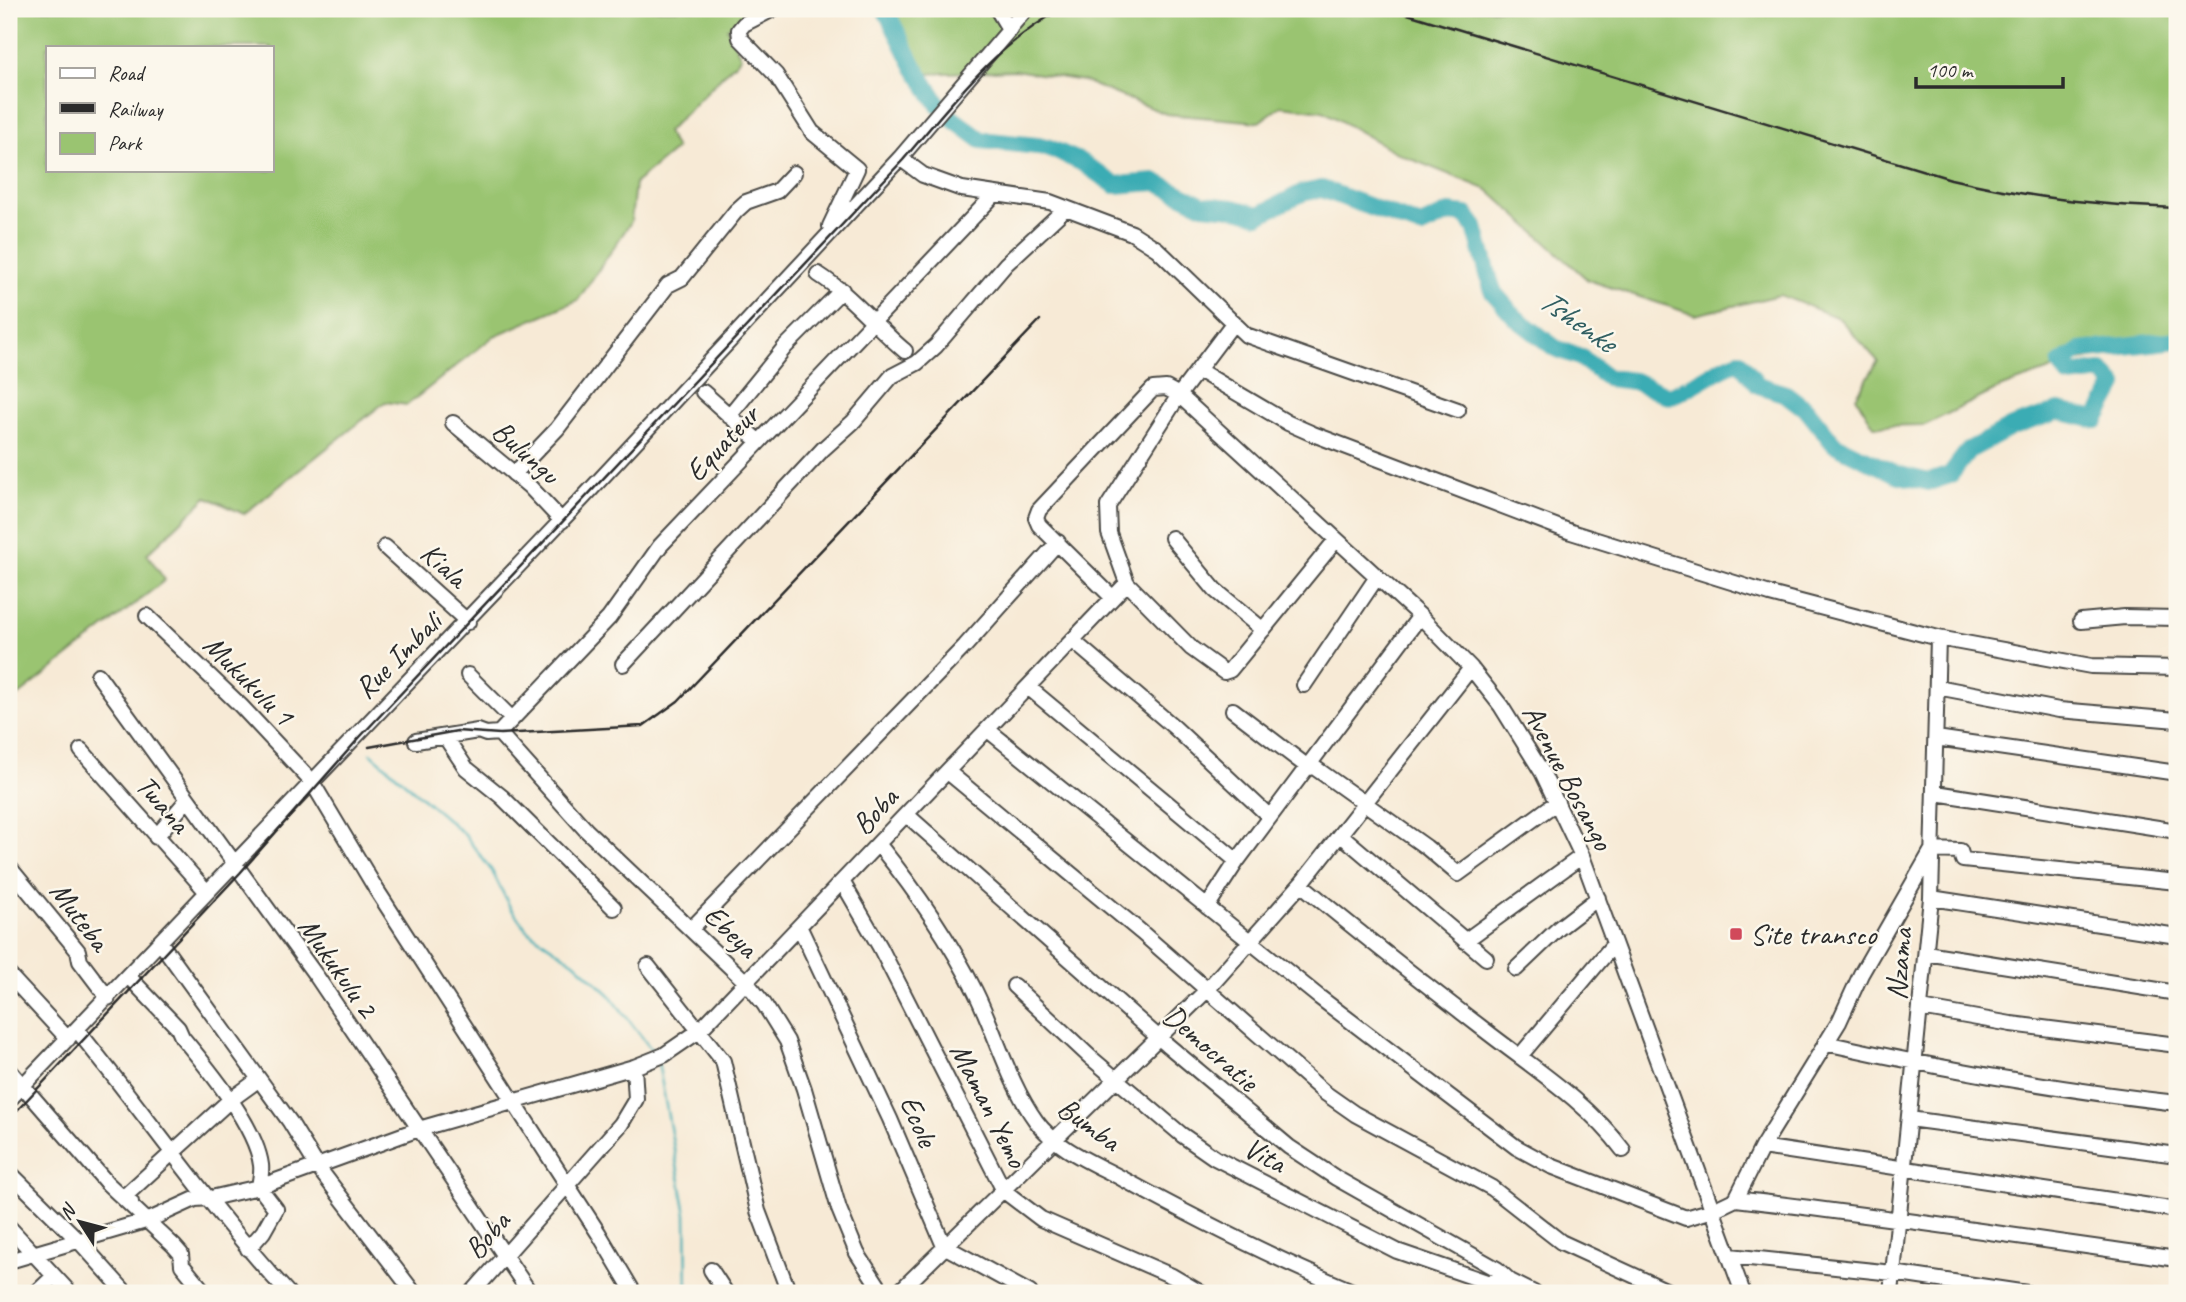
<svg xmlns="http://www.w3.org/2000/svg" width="2186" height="1302" viewBox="0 0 2186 1302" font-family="Caveat,sans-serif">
  <rect width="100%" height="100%" fill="#fbf7ec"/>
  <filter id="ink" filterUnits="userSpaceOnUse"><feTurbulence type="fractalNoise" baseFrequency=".0143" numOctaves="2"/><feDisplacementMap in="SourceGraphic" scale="14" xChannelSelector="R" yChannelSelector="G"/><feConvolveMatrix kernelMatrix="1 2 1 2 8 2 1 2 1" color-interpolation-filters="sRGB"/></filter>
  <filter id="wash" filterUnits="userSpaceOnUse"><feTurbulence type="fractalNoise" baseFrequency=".00686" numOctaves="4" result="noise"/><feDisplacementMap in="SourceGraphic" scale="28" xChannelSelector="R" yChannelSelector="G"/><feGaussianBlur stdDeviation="1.57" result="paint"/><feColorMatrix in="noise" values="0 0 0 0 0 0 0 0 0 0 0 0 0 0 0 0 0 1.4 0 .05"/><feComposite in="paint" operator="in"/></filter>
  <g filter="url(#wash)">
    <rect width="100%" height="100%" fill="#f7ead6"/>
    <path fill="#9ac471" stroke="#62784e" stroke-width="2" fill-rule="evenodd" d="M9,9H765L727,28L741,57L667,132L676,149L635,183L631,222L578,300L494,336L407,405L385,402L244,514L207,497L147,554L165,580L9,703ZM47,47H271V170H47Z
      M890,9H2177V337L2070,363L2002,387L1925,425L1874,426L1856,397L1878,361L1839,318L1780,295L1695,315L1588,280L1488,190L1401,155L1323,111L1281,106L1259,122L1166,114L1083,81L1015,70L925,74Z"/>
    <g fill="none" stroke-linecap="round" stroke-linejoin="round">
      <path stroke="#3aacb4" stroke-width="2.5" d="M371,753L464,834L492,871L510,907L528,931L574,962L609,994L654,1053
        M658,1062L686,1214L687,1293"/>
      <path stroke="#3aacb4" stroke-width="18" d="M885,9L915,68L938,104
        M950,117L981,140L1047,147L1081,162L1115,185L1156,182L1203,205L1233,208L1259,215L1302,193L1322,189L1421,226L1449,213L1466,215L1475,227L1493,292L1516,318L1555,348L1580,357L1608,378L1634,381L1669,396C1694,388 1712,370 1739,361L1758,385L1786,394L1807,410L1834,444L1896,474L1929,482L1950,475L1969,450L2012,427L2059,411L2096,420L2115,385L2102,371L2069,375L2060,364L2080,351L2177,340"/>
    </g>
  </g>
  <g filter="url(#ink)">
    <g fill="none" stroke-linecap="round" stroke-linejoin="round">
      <g stroke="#4a4845" stroke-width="18">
        <path id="minor" d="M773,9L744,24L739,30L740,38L776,75L812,132L857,169L830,226
          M997,9L1009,29L1026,9
          M900,158L923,175L962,189L1050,202L1132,233L1157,249L1246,335L1458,410
          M818,274C851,295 875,326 905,351
          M1198,370L1288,423L1313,434L1571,532L1770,594L1938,638L2091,666L2177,668
          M703,392L759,442
          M729,416L785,347L842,290
          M453,423L529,486L562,521
          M514,474L557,429L668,285L682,278L736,211L746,202L777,191L794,173
          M1172,538L1215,590L1263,630
          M385,547L468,622
          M1127,583L1191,648L1224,672L1230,670L1336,540
          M1112,597L1039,525L1036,518L1039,510L1153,389L1166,388L1179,395L1420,616L1471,668L1501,706L1542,772L1582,856L1743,1293
          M147,616L241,706L312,782L376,889L599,1234L634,1293
          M2081,621L2125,617L2177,618
          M1072,640L1174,727L1270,817
          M623,664L823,449L853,422L892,376L917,363L936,346L1006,264L1066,208
          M98,675L317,977L530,1293
          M468,675L512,719
          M1304,685L1377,577
          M1028,687L1237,861
          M1937,687L2059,710L2177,720
          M1233,710L1309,768
          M988,730L1319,997L1516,1147L1551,1166L1686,1218L1713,1210L1736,1199L1762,1147L1839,1022L1861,974L1932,850L1960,851L1963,860L2177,882
          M499,733L609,618L660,546L993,196
          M446,738L466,768L502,797L614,908
          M1936,738L2177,773
          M416,741L478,731L486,734L499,733L586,830L747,983L764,1004L787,1041L804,1089L839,1209L857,1253L883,1293
          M81,750L207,892
          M1311,765L1426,847L1458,874L1557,802
          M948,772L1141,932L1325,1093L1355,1114L1492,1188L1561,1242L1672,1293
          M1936,793L2177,831
          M907,815L1159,1038L1289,1147L1336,1178L1497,1269L1510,1281
          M1341,835L1486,958
          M156,837L187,800
          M879,845C916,891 949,939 975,991C996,1033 1008,1082 1036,1121C1055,1148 1095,1164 1123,1179C1200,1221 1277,1260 1357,1293
          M9,867L78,951L80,961L108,998
          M843,883L880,947L1004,1191L1041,1219L1172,1276L1201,1293
          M1301,884C1360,934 1421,981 1482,1028C1529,1065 1587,1101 1623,1150
          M1931,898L2177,936
          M1207,907L1237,861L1420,616
          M800,928L890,1119L944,1246L1030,1293
          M691,929L965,646L1058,542
          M1465,941L1582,856
          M160,942L290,1122L317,1166L414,1293
          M1926,953L2177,993
          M648,966L723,1061L758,1211L789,1293
          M1516,969L1559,928L1598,898
          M9,975L68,1039
          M128,976L178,1028L182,1037C207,1067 256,1126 261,1165C262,1172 260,1180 259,1187L276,1209L263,1232L248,1249
          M1014,986L1090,1057L1182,1135L1215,1158L1397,1251L1487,1282L1510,1281L1534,1293
          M1921,1008L2011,1024L2177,1045
          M77,1030C148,1117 212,1211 288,1293
          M1825,1043C1942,1069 2059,1090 2177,1103
          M1520,1056L1614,944
          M9,1070L107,1183L174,1246L181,1254L182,1265L205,1293
          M9,1100L582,499L900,158L1010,29
          M1909,1119L2177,1155
          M1762,1147L2177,1210
          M9,1172L80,1242L126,1293
          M1736,1199C1884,1216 2030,1238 2177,1259
          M131,1202L126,1195L229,1101L258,1080
          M9,1227L70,1293
          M1730,1256L1893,1273L2027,1293
          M9,1261L149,1220L195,1199L211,1198L259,1187L419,1129L634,1067
          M711,1270L726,1293
          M36,1293L54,1276
          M472,1293L621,1124L636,1099L634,1067L664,1055L699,1031L1127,583L1109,533L1108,506L1179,395L1234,322
          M898,1293L1206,991L1301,884L1471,668
          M1891,1293L1931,898L1938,638"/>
      </g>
      <use href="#minor" stroke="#fff" stroke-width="14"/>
      <path stroke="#2b2b2b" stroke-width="2.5" d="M1391,9L1951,179C2031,198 2095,205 2177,208
        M369,747L457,731L500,734L643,726L678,701L1040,320
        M9,1119L240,873L360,737L903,160C951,104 996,44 1062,9"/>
    </g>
  </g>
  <rect fill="#d1495b" stroke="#fbf7ec" stroke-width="2.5" x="1729" y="927" width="14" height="14" rx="3.5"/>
  <g text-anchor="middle" stroke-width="5" stroke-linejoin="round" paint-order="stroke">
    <g font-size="30" fill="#2b2b2b" stroke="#fbf7ec">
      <text transform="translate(722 443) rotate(-47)" y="10">Equateur</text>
      <text transform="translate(526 452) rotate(42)" y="10">Bulungu</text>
      <text transform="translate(444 565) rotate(42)" y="10">Kiala</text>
      <text transform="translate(398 655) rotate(-45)" y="10">Rue Imbali</text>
      <text transform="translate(249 680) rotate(45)" y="10">Mukukulu 1</text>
      <text transform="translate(1568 777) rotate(62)" y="10">Avenue Bosango</text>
      <text transform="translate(163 804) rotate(49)" y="10">Twana</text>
      <text transform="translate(875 811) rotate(-47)" y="10">Boba</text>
      <text transform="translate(80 916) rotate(53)" y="10">Muteba</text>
      <text transform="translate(731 931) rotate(44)" y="10">Ebeya</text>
      <text transform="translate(1899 964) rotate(-85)" y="10">Nzama</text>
      <text transform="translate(338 967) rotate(55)" y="10">Mukukulu 2</text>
      <text transform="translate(1211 1048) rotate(41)" y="10">Democratie</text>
      <text transform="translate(989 1105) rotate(63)" y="10">Maman Yemo</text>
      <text transform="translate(919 1121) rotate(67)" y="10">Ecole</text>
      <text transform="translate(1089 1124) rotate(36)" y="10">Bumba</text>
      <text transform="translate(1265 1155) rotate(28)" y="10">Vita</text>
      <text transform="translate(487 1235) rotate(-49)" y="10">Boba</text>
    </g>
    <g font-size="30" fill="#2b2b2b" stroke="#fbf7ec" text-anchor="start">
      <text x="1750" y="944">Site transco</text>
    </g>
    <g font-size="32" font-style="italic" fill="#315f62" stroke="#fbf7ec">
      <text transform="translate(1578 320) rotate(35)" y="11">Tshenke</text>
    </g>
  </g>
  <rect width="2186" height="1302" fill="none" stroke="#fbf7ec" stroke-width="35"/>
  <rect x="46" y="46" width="228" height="126" fill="#fbf7ec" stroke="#a8a59f" stroke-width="2"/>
  <rect x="60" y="68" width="35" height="10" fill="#ffffff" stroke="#a8a59f" stroke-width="2"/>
  <text x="108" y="80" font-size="21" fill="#2b2b2b">Road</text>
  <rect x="60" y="103" width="35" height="10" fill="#2b2b2b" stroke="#a8a59f" stroke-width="2"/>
  <text x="108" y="116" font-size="21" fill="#2b2b2b">Railway</text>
  <rect x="60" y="133" width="35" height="21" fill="#9ac471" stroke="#a8a59f" stroke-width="2"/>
  <text x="108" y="150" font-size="21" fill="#2b2b2b">Park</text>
  <g transform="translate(80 1222) rotate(306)" stroke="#fbf7ec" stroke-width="5" paint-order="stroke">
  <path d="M0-5L12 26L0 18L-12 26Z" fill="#2b2b2b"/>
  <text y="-10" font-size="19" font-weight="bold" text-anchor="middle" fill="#2b2b2b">N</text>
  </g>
  <path d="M1916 77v10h147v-10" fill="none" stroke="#2b2b2b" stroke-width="3.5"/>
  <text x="1927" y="77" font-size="21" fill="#2b2b2b" stroke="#fbf7ec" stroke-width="5" paint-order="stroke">100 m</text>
</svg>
